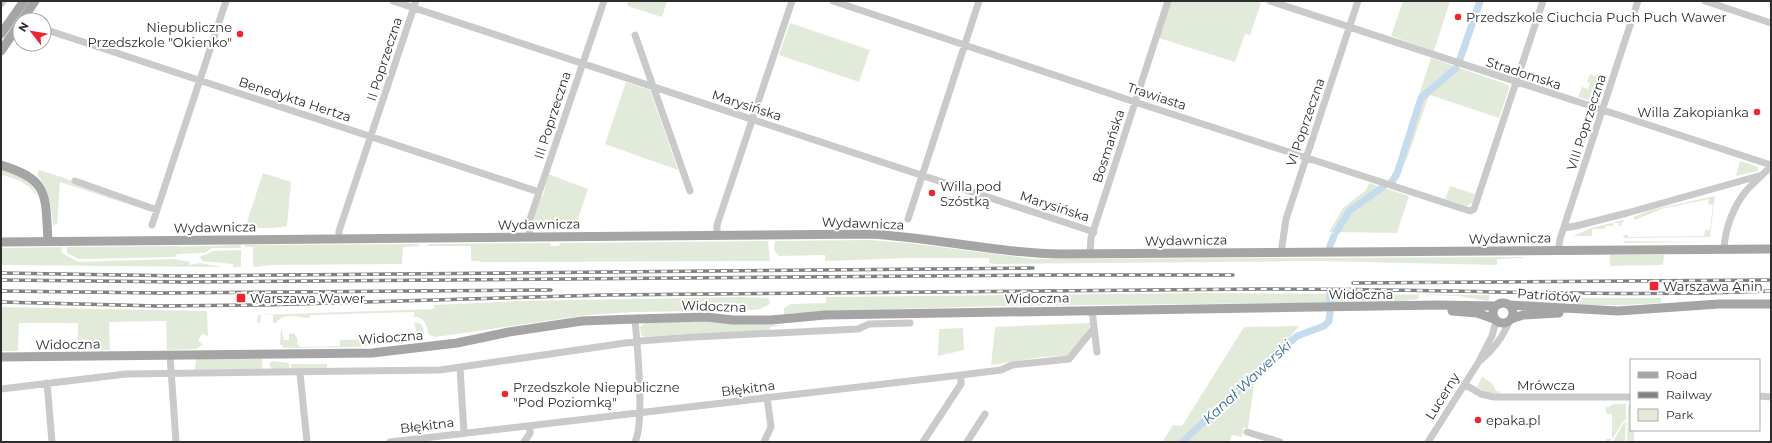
<svg xmlns="http://www.w3.org/2000/svg" width="1772" height="443" viewBox="0 0 1772 443" font-family="Montserrat,sans-serif">
  <rect width="100%" height="100%" fill="#fff"/>
  <path fill="#e2ebd9" d="M627,1H667L662,17L628,6Z
    M1171,1H1255L1261,3L1250,35L1245,34L1235,62L1159,38Z
    M1403,1H1450L1434,51L1391,36Z
    M1476,1H1484L1463,61L1457,59Z
    M790,23L870,50L859,82L779,55Z
    M1431,58L1509,85V89L1499,118L1430,95L1428,98L1409,153L1396,183L1388,180L1392,176L1396,166Z
    M1590,74L1605,80L1597,103L1578,97L1582,87L1588,89L1590,83L1587,82Z
    M626,82L650,90L678,170L605,144Z
    M1740,161L1758,167V171L1736,176Z
    M1,170C16,174 33,181 38,197C29,184 17,178 1,175Z
    M39,170L73,181L72,184L152,211V212L60,182L57,224L53,225C51,206 50,190 37,175Z
    M263,173L291,182L287,226L273,228H245Z
    M548,174L588,189L576,225L532,224L541,197L543,196Z
    M1369,183L1409,196L1397,233L1329,232L1343,208L1366,190Z
    M1450,186L1475,194L1472,203L1467,206L1445,199Z
    M1715,196L1710,237L1626,238L1623,237L1624,235H1628V237L1704,236L1705,230H1710L1713,205L1708,204L1709,199L1661,209L1635,220L1633,217L1651,210Z
    M1623,220L1624,222L1621,223L1622,226H1619V223H1613V226H1605V229H1592V236H1573L1592,228Z
    M869,240L908,243L1034,259L1523,257V258L1497,259V265L1319,261L996,264L989,263V258H908L825,261V255L779,256L774,250L775,241Z
    M768,241L770,261L480,262V261H471V246H426L429,244L550,243L551,246H559L560,243Z
    M1625,241L1713,242L1623,243Z
    M417,244L421,246L403,247L402,264L272,265L253,267V247H245V245Z
    M232,245H241V248H212L204,253L177,254L175,257L79,259L67,253V247L178,246L183,247Z
    M61,247L62,253L78,262L174,259L190,262V265L199,263L223,267L1,265V248Z
    M241,250V267H233V264L202,261L200,256L205,255L213,251Z
    M1610,255H1664L1663,265L1610,266Z
    M1203,293L1490,295L1488,301L1458,296L1419,295L1418,299L1396,302L1001,306L822,311L784,314V308L791,304L826,303V297Z
    M740,297L769,298L770,304L760,309L754,310L636,312L587,315L436,337L429,335C426,325 426,317 414,317V312L310,315V318C298,318 285,311 276,323H273V315H261L260,323H257L258,315L434,309V305L518,301Z
    M1572,298H1661V303L1622,305H1572Z
    M1,307L207,311L208,336L202,334L198,341L203,344L197,349L167,350L166,321L109,322L110,350H78V323H19L18,351H1Z
    M708,321L742,324L779,325V326L770,327V331L702,333L645,337L641,335L640,327L647,322Z
    M414,322C422,323 423,326 424,333L418,340L355,347L283,348L282,345H280L281,328L284,340H289V334L294,333L298,340L297,344L301,347L340,346V340L409,338L416,330Z
    M1090,323V326L1070,356L1042,357L991,365L995,327Z
    M1299,326L1291,336L1292,348L1254,385L1248,428H1243L1242,437L1232,435L1230,442H1162L1173,425L1182,426L1244,327Z
    M963,328L964,350L938,356L939,329Z
    M196,359H262V369L195,370Z
    M273,361L288,363L289,364L290,369H272L269,364Z
    M291,364H327V369H291Z
    M1482,377L1492,383L1496,391H1499L1500,394L1487,392L1477,387Z
    M1613,404H1626V419C1618,426 1617,435 1609,442H1606V439H1612V414H1607L1605,407H1609Z
    M1628,404H1631V430H1634V442H1627Z
    M1626,421L1625,442H1612C1618,436 1619,427 1626,421Z"/>
  <g fill="none" stroke-linecap="round" stroke-linejoin="round">
    <path stroke="#c4dced" stroke-width="7" d="M1460,59L1480,1
      M1392,181L1397,174L1421,98L1456,68
      M1337,231L1349,211L1383,187
      M1330,246L1334,236
      M1330,302V293
      M1182,442L1297,336L1324,326L1329,321L1330,312"/>
    <path stroke="#cacaca" stroke-width="7" d="M393,1L1094,232
      M833,1L1135,102L1470,211L1474,209L1543,1
      M1270,1L1771,165
      M1705,1L1771,23
      M1,4L3,1
      M44,29L539,192
      M635,35L690,191
      M75,181L157,210
      M908,219L979,1
      M152,225L226,1
      M1564,228L1576,226L1627,213L1762,175
      M717,236V225L792,1
      M530,237L529,222L604,1
      M339,239V231L416,1
      M1724,249C1725,229 1733,207 1746,191C1754,182 1763,175 1771,166
      M1558,251L1560,239L1638,1
      M1281,253L1286,219L1358,1
      M1090,254L1091,238L1168,1
      M1092,310L1097,352
      M170,355L176,442
      M1481,360C1492,351 1504,336 1509,321
      M460,368L464,433
      M300,373L307,442
      M47,383L52,442
      M1464,384L1481,394L1494,397H1631
      M1,389L126,374L440,370L639,341L694,337L858,329L869,324L910,323
      M1759,396L1771,397
      M1247,432L1280,442
      M390,442L961,375L1001,370L1012,365L1069,359L1094,328
      M524,442L530,433V426
      M635,442C645,421 637,345 635,319
      M764,442L771,427L767,397
      M923,442L961,384V375
      M967,442L985,414
      M1428,442L1478,363L1492,336L1496,321"/>
    <path stroke="#a5a5a5" stroke-width="9" d="M22,20L35,1
      M1,34L24,1
      M1,51L20,23
      M1,165C50,180 45,195 48,240
      M1,242L871,234C935,238 998,253 1062,254L1771,249
      M1493 313a10 10 0 1 1 20 0a10 10 0 1 1-20 0Z
      M1510,305L1618,311L1719,304H1771
      M1452,311L1477,313L1494,319
      M1511,319L1523,315L1559,313
      M1,357L372,353L457,343L509,332L582,321L635,319L706,317L733,320H771L825,315L1439,305L1495,306"/>
    <g stroke="#828282" stroke-width="3.5">
      <path id="rail" d="M1,273L184,276L1033,268
        M1,280L184,282L1058,275H1233
        M1353,283L1771,280
        M1,291L161,293L551,290
        M1,302L158,306L263,305L604,295L1259,289C1430,288 1600,298 1771,291"/>
    </g>
    <use href="#rail" stroke="#fff" stroke-width="2" stroke-dasharray="6" stroke-linecap="butt"/>
  </g>
  <g fill="#ed252f" stroke="#fff" stroke-width="1.5">
    <circle cx="1458" cy="17" r="4"/>
    <circle cx="240" cy="34" r="4"/>
    <circle cx="1757" cy="112" r="4"/>
    <circle cx="932" cy="193" r="4"/>
    <rect x="1649" y="281" width="10" height="10" rx="2"/>
    <rect x="236" y="293" width="10" height="10" rx="2"/>
    <circle cx="505" cy="394" r="4"/>
    <circle cx="1478" cy="420" r="4"/>
  </g>
  <g text-anchor="middle" stroke-width="4" stroke-linejoin="round" paint-order="stroke">
    <g font-size="13" fill="#2d2d2d" stroke="#fff" text-anchor="start">
      <text x="1466" y="22">Przedszkole Ciuchcia Puch Puch Wawer</text>
      <text x="232" y="32" text-anchor="end">Niepubliczne<tspan x="232" dy="15">Przedszkole "Okienko"</tspan></text>
      <text x="1749" y="117" text-anchor="end">Willa Zakopianka</text>
      <text x="940" y="191">Willa pod<tspan x="940" dy="15">Szóstką</tspan></text>
      <text x="1663" y="291">Warszawa Anin</text>
      <text x="250" y="303">Warszawa Wawer</text>
      <text x="513" y="392">Przedszkole Niepubliczne<tspan x="513" dy="15">"Pod Poziomką"</tspan></text>
      <text x="1486" y="425">epaka.pl</text>
    </g>
    <g font-size="13" fill="#2d2d2d" stroke="#fff">
      <text transform="translate(384 59) rotate(-72)" y="5">II Poprzeczna</text>
      <text transform="translate(1524 73) rotate(18)" y="5">Stradomska</text>
      <text transform="translate(1157 96) rotate(18)" y="5">Trawiasta</text>
      <text transform="translate(295 99) rotate(18)" y="5">Benedykta Hertza</text>
      <text transform="translate(747 105) rotate(18)" y="5">Marysińska</text>
      <text transform="translate(552 115) rotate(-72)" y="5">III Poprzeczna</text>
      <text transform="translate(1305 122) rotate(-71)" y="5">VI Poprzeczna</text>
      <text transform="translate(1586 122) rotate(-72)" y="5">VIII Poprzeczna</text>
      <text transform="translate(1108 146) rotate(-72)" y="5">Bosmańska</text>
      <text transform="translate(1055 206) rotate(18)" y="5">Marysińska</text>
      <text transform="translate(863 223) rotate(2)" y="5">Wydawnicza</text>
      <text transform="translate(539 224) rotate(-1)" y="5">Wydawnicza</text>
      <text transform="translate(215 227) rotate(-1)" y="5">Wydawnicza</text>
      <text transform="translate(1510 238) rotate(-1)" y="5">Wydawnicza</text>
      <text transform="translate(1186 240) rotate(-1)" y="5">Wydawnicza</text>
      <text x="1361" y="299">Widoczna</text>
      <text transform="translate(1549 295) rotate(4)" y="5">Patriotów</text>
      <text transform="translate(1037 298) rotate(-1)" y="5">Widoczna</text>
      <text transform="translate(714 306) rotate(2)" y="5">Widoczna</text>
      <text transform="translate(391 337) rotate(-4)" y="5">Widoczna</text>
      <text transform="translate(68 344) rotate(-1)" y="5">Widoczna</text>
      <text x="1546" y="390">Mrówcza</text>
      <text transform="translate(748 388) rotate(-7)" y="5">Błękitna</text>
      <text transform="translate(1442 396) rotate(-58)" y="5">Lucerny</text>
      <text transform="translate(427 425) rotate(-7)" y="5">Błękitna</text>
    </g>
    <g font-size="14" font-style="italic" fill="#376d92" stroke="#fff">
      <text transform="translate(1247 382) rotate(-43)" y="5">Kanał Wawerski</text>
    </g>
  </g>
  <rect width="1772" height="443" fill="none" stroke="#2d2d2d" stroke-width="4"/>
  <rect x="1630" y="359" width="130" height="72" fill="#ffffff" stroke="#ababab"/>
  <rect x="1638" y="372" width="20" height="6" fill="#a5a5a5" stroke="#ababab"/>
  <text x="1666" y="379" font-size="12" fill="#2d2d2d">Road</text>
  <rect x="1638" y="392" width="20" height="6" fill="#828282" stroke="#ababab"/>
  <text x="1666" y="399" font-size="12" fill="#2d2d2d">Railway</text>
  <rect x="1638" y="409" width="20" height="12" fill="#e2ebd9" stroke="#ababab"/>
  <text x="1666" y="419" font-size="12" fill="#2d2d2d">Park</text>
  <g transform="translate(32 32) rotate(301)"><circle r="19" fill="#ffffff" stroke="#ababab"/>
  <path d="M0-3L7 15L0 10L-7 15Z" fill="#ed252f"/>
  <text y="-6" font-size="11" font-weight="bold" text-anchor="middle" fill="#2d2d2d">N</text>
  </g>
</svg>
